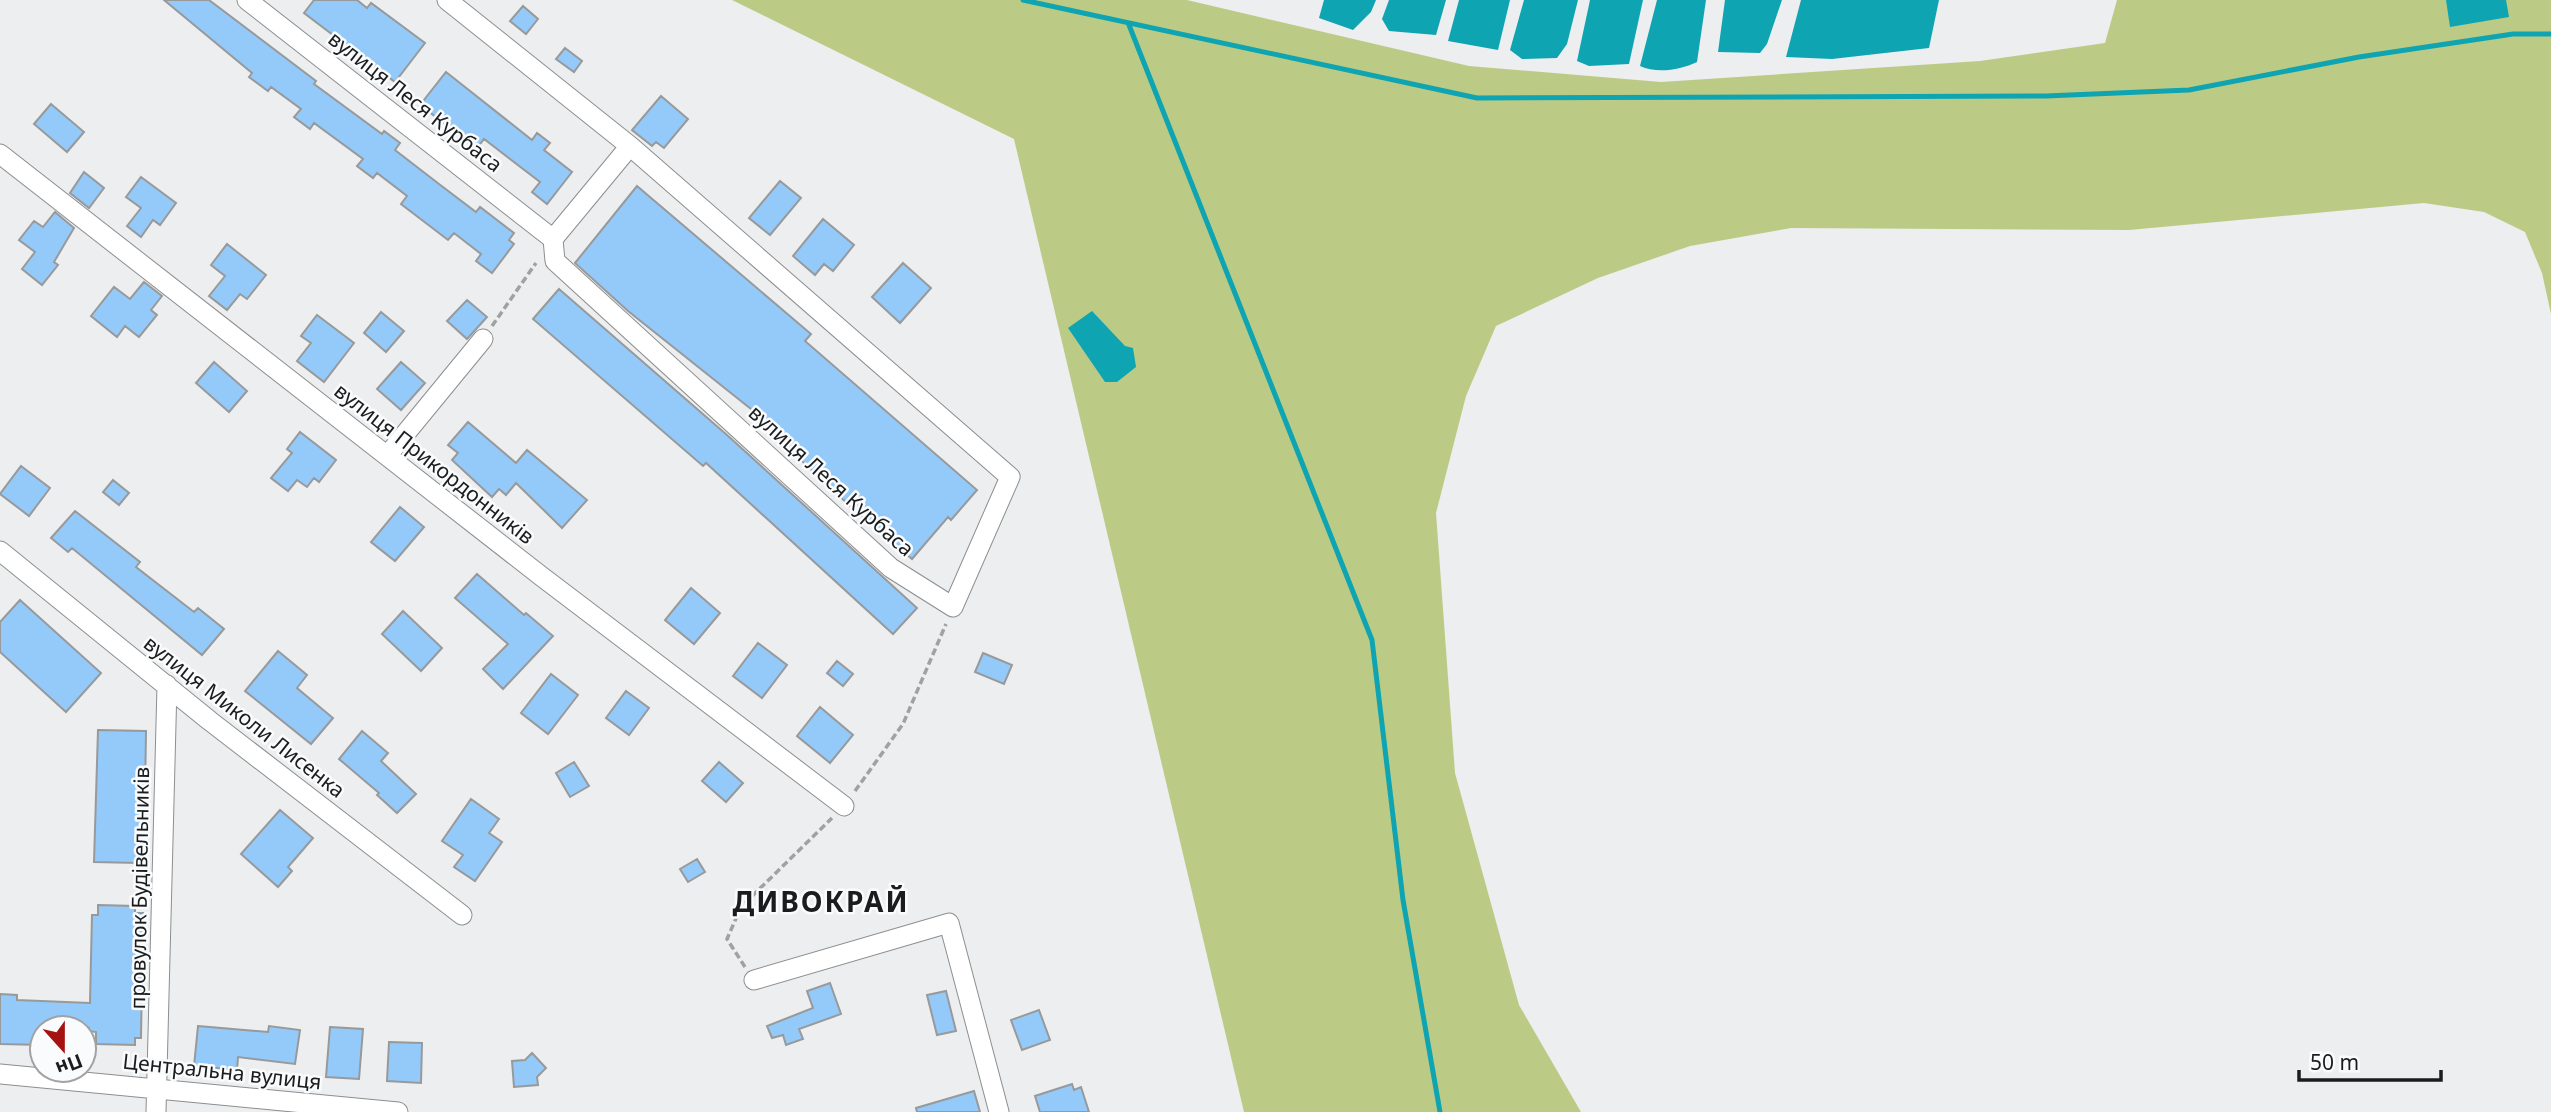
<svg xmlns="http://www.w3.org/2000/svg" width="2551" height="1112" viewBox="0 0 2551 1112" font-family="'Noto Sans',sans-serif">
  <rect width="100%" height="100%" fill="#eceeef"/>
  <path fill="#bbcb85" d="M732,0H1187L1469,66L1661,82L1980,61L2105,43L2117,0H2551V314L2542,273L2525,232L2484,212L2424,203L2129,230L1791,228L1690,246L1598,278L1496,326L1466,396L1436,513L1455,773L1519,1005L1581,1112H1244L1014,139Z"/>
  <path fill="#0fa4b1" d="M1324,0H1376L1371,12L1353,30L1319,18Z
    M1389,0H1446L1436,35L1389,31L1382,19Z
    M1459,0H1510L1498,50L1448,41Z
    M1524,0H1578L1567,44L1557,58L1522,59L1510,50Z
    M1590,0H1643L1629,64L1589,66L1577,61Z
    M1657,0H1706L1697,62C1680,70 1657,74 1640,66Z
    M1725,0H1782L1767,44L1760,53L1718,52Z
    M1801,0H1939L1929,48L1832,59L1786,57Z
    M2446,0H2506L2509,17L2450,27Z
    M1092,311L1125,346L1133,348L1136,367L1117,382H1105L1068,328Z"/>
  <g fill="none" stroke-linecap="round" stroke-linejoin="round">
    <path stroke="#0fa4b1" stroke-width="5" d="M1023,0L1477,98L2046,96L2189,90L2359,57L2513,34H2551
      M1129,25L1372,640L1403,900L1440,1112"/>
  </g>
  <path fill="#94cafa" stroke="#98999a" stroke-width="2" d="M164,0H209L316,81L314,84L382,134L384,131L400,143L395,150L439,184L476,212L480,207L514,233L509,240L514,244L492,273L476,261L481,254L454,233L448,240L401,204L407,196L377,173L373,178L357,166L363,159L314,123L310,129L294,117L301,109L271,87L268,91L249,77L252,73Z
    M314,0H357L367,8L371,3L425,43L395,82L304,13Z
    M523,6L538,19L526,34L510,21Z
    M565,48L582,61L574,72L556,59Z
    M446,72L532,140L537,133L550,143L544,150L572,172L547,204L532,192L540,182L484,139L477,148L420,105Z
    M661,96L688,119L664,148L656,142L652,146L632,130Z
    M51,104L84,132L67,152L34,124Z
    M84,172L104,188L89,208L70,193Z
    M141,177L176,203L160,225L153,220L141,237L127,226L141,208L126,197Z
    M780,181L801,198L770,235L749,218Z
    M637,186L811,334L805,341L977,490L951,520L948,517L912,559L850,506L758,420L761,417L628,311L575,263Z
    M55,212L74,228L54,262L58,265L42,285L22,269L35,252L19,240L34,221L43,227Z
    M823,219L854,245L833,271L824,264L815,275L793,256Z
    M227,244L266,275L247,299L240,294L227,310L209,296L225,276L211,265Z
    M903,263L931,288L900,323L872,297Z
    M144,282L162,296L151,310L157,315L139,337L125,326L117,337L91,316L114,287L130,299Z
    M559,289L727,435L917,608L893,634L706,463L703,466L533,319Z
    M467,300L487,317L467,339L447,321Z
    M381,312L404,331L386,352L364,333Z
    M317,315L354,343L324,382L297,361L311,343L301,336Z
    M214,362L247,391L229,412L196,383Z
    M401,362L425,383L401,410L377,389Z
    M468,422L516,463L527,450L587,500L562,528L516,483L506,495L499,489L492,497L452,460L458,453L448,445Z
    M300,432L336,460L319,482L314,478L307,487L297,480L288,491L271,478L292,453L287,449Z
    M21,466L50,488L29,516L0,494Z
    M113,480L129,493L119,505L103,492Z
    M400,507L424,527L395,561L371,542Z
    M75,511L140,562L136,567L194,612L198,608L224,629L202,655L72,548L68,552L51,538Z
    M477,574L524,615L526,613L553,636L503,689L483,669L508,644L455,598Z
    M691,588L720,613L694,644L665,620Z
    M20,600L101,673L66,712L0,652V622Z
    M403,611L442,648L421,671L382,634Z
    M758,643L787,665L762,698L733,676Z
    M278,651L307,675L297,688L333,718L311,744L245,691Z
    M983,653L1012,665L1004,684L975,672Z
    M837,661L853,674L843,686L827,673Z
    M551,674L578,695L548,734L521,713Z
    M626,691L649,708L629,735L606,718Z
    M820,707L853,735L830,763L797,736Z
    M98,730L146,731L144,859H138V863L94,862Z
    M362,731L388,753L381,761L416,794L397,813L377,795L379,793L339,759Z
    M574,762L589,786L570,797L556,773Z
    M719,762L743,783L726,802L702,781Z
    M471,799L499,819L489,833L502,842L475,881L454,867L463,855L442,841Z
    M280,810L313,838L288,867L292,871L278,887L241,854Z
    M697,859L705,872L688,882L680,869Z
    M98,905L135,906V913H143L141,1038H135V1045L96,1044V1032L89,1031V1028H42V1045L0,1044V994L17,995V1000L90,1003L92,915H98Z
    M830,983L841,1014L799,1029L803,1039L786,1045L783,1035L772,1038L767,1026L813,1008L807,991Z
    M946,991L956,1031L937,1035L927,995Z
    M1039,1010L1050,1040L1022,1050L1011,1020Z
    M198,1026L268,1032L269,1026L300,1030L295,1064L238,1057L237,1070L194,1066Z
    M330,1027L363,1029L359,1079L326,1077Z
    M389,1042L422,1043L421,1083L387,1081Z
    M532,1053L546,1068L537,1077L538,1085L514,1087L512,1061L525,1060Z
    M1072,1084L1074,1090L1081,1087L1089,1112H1040L1035,1096Z
    M974,1091L980,1112H917L916,1108Z"/>
  <g fill="none" stroke-linecap="round" stroke-linejoin="round">
    <g stroke="#8c8e8f" stroke-width="21">
      <path id="minor" d="M247,0L553,239L555,261L891,568L953,607L1010,477L630,146L447,0
        M0,154L541,576L844,806
        M553,239L630,146
        M387,456L483,339
        M0,551L210,721L462,915
        M754,980L949,923L999,1112
        M0,1074L398,1112
        M156,1112L167,685"/>
    </g>
    <path stroke="#a0a1a2" stroke-width="3.5" stroke-dasharray="7 3.5" stroke-linecap="butt" d="M492,326L536,263
      M855,791L903,724L946,624
      M745,967L727,939L741,907L832,818"/>
    <use href="#minor" stroke="#fff" stroke-width="19"/>
  </g>
  <g text-anchor="middle" stroke-width="5" stroke-linejoin="round" paint-order="stroke">
    <g font-size="21" fill="#1b1c1c" stroke="#f9fbfd">
      <text transform="translate(415 102) rotate(38)" y="7">вулиця Леся Курбаса</text>
      <text transform="translate(434 464) rotate(38)" y="7">вулиця Прикордонників</text>
      <text transform="translate(831 481) rotate(42)" y="7">вулиця Леся Курбаса</text>
      <text transform="translate(244 717) rotate(38)" y="7">вулиця Миколи Лисенка</text>
      <text transform="translate(140 888) rotate(-89)" y="7">провулок Будівельників</text>
      <text transform="translate(222 1072) rotate(6)" y="7">Центральна вулиця</text>
    </g>
    <g font-size="28" font-weight="bold" letter-spacing="2" fill="#1b1c1c" stroke="#f9fbfd">
      <text x="821" y="912">ДИВОКРАЙ</text>
    </g>
  </g>
  <g transform="translate(63 1049) rotate(159)"><circle r="33" fill="#f9fbfd" stroke="#a0a2a3" stroke-width="2"/>
  <path d="M0-5L12 26L0 18L-12 26Z" fill="#a61212"/>
  <text y="-10" font-size="19" font-weight="bold" text-anchor="middle" fill="#1b1c1c">Пн</text>
  </g>
  <path d="M2299 1070v10h142v-10" fill="none" stroke="#1b1c1c" stroke-width="3.5"/>
  <text x="2310" y="1070" font-size="21" fill="#1b1c1c" stroke="#f9fbfd" stroke-width="5" paint-order="stroke">50 m</text>
</svg>
